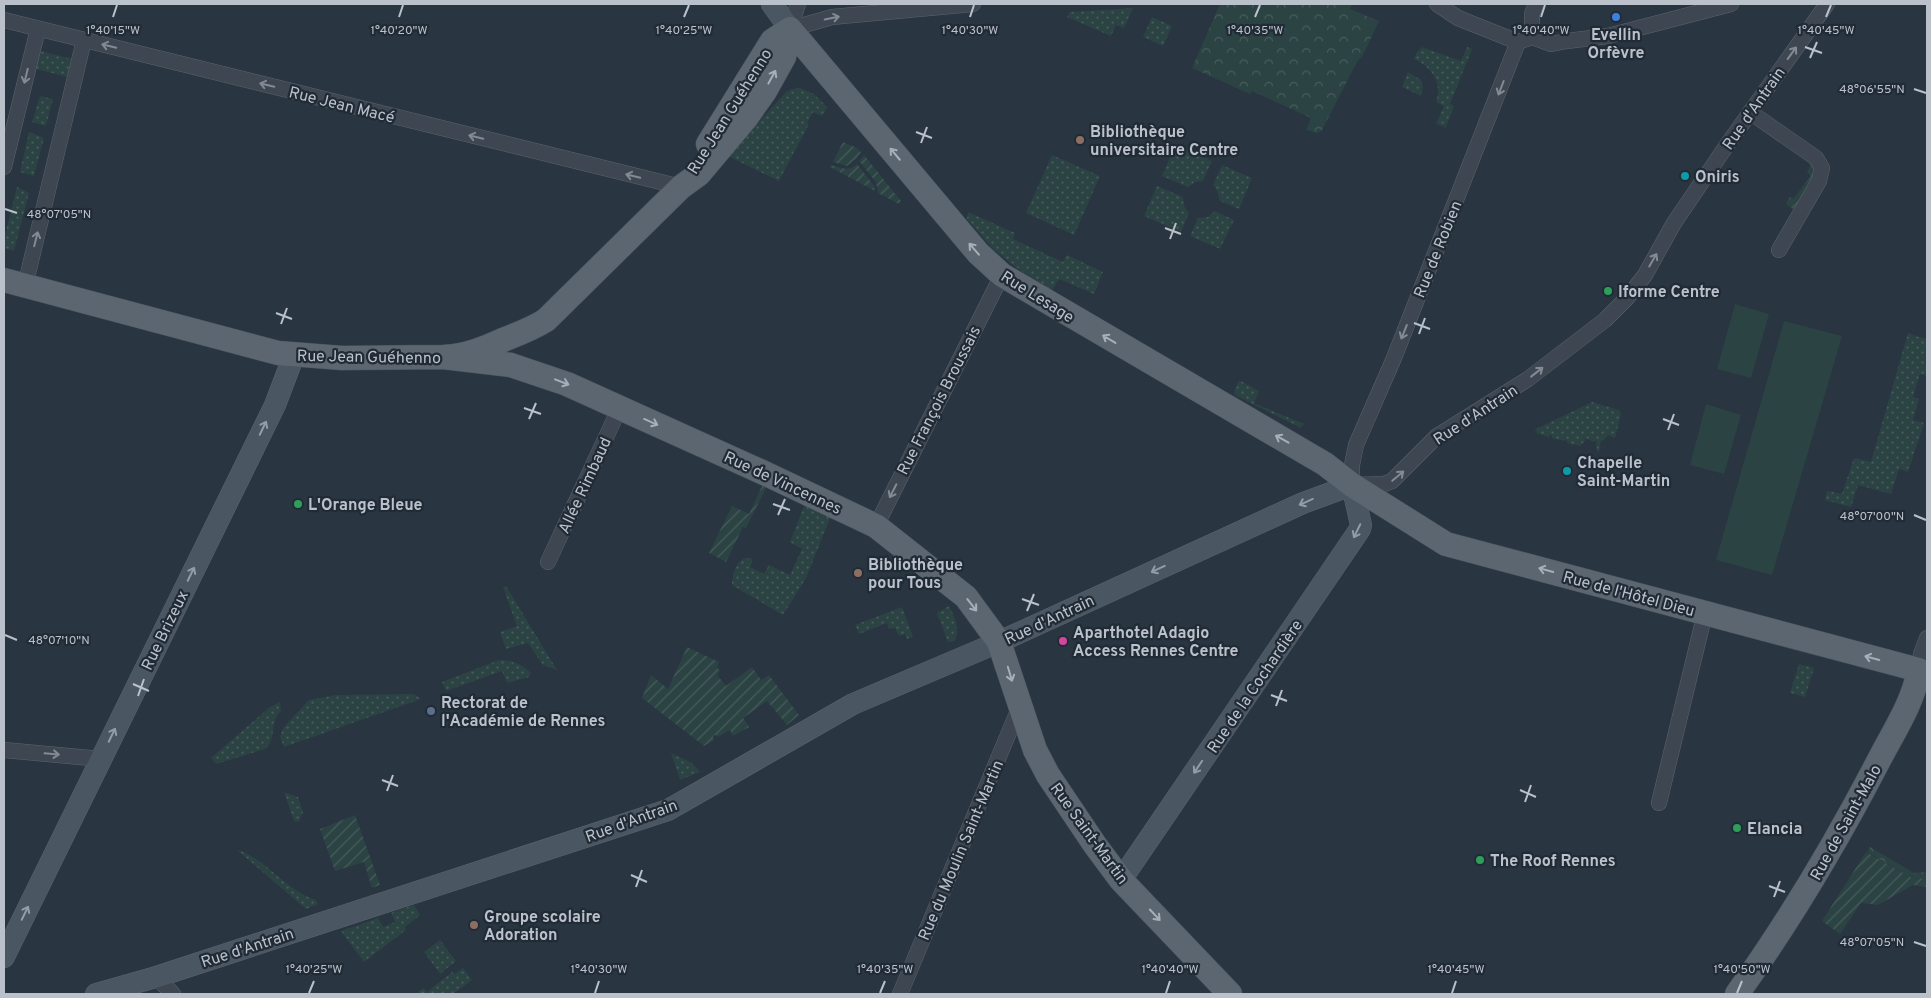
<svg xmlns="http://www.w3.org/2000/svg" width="1931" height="998" viewBox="0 0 1931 998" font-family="Overpass,sans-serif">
  <defs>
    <pattern id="grass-dots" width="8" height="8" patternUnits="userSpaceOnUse" patternTransform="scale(1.25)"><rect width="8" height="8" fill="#2c4343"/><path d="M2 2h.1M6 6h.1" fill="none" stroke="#485c5d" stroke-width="1.8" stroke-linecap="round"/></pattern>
    <pattern id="park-crowns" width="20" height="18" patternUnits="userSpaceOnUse" patternTransform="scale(1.25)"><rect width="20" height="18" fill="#2c4343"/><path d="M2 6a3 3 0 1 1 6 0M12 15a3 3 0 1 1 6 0" fill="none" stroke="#485c5d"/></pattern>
    <pattern id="garden-furrows" width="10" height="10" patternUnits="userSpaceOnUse" patternTransform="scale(1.25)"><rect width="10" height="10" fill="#2c4343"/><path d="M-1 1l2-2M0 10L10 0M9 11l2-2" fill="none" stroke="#485c5d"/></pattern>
  </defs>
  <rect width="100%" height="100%" fill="#293541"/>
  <path fill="url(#grass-dots)" d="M1133,8L1124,28L1116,25L1111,36L1067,17L1070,12Z
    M1152,17L1172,26L1163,46L1143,37Z
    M1422,47L1461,61L1467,47L1472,49L1450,104L1454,106L1445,130V127L1436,124L1444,106L1436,102C1443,82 1431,67 1414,59L1417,52Z
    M40,51L72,59L67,77L36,69Z
    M1408,72L1421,80L1423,87L1421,96L1402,87Z
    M800,88L814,94L827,107L822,116L813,112L807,123L809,124L779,181L728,156L786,92L792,89Z
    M40,96L53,99L46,126L32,122Z
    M29,132L44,138L34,176L20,172Z
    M1176,144L1212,161L1203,181L1195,182L1188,187L1162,176Z
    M1052,155L1100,176L1074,235L1026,213Z
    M1222,165L1252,178L1239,209L1220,201L1217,190L1213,185Z
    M1157,186L1183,197L1184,206L1189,213L1181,232L1144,216Z
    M17,187L29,193L14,251L4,248V239Z
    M1215,211L1234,220L1220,249L1190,236L1198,218L1208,217Z
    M968,212L1015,233L1013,239L1063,262L1067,255L1103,272L1094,294L1059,279L1052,290L1021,271L993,249L967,219Z
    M1908,333L1925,339L1927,333V376L1920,374L1913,397L1919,399L1913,420L1924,423L1908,472L1899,469L1891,494L1858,485L1851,507L1825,500L1827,491L1842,494L1854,458L1871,462Z
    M1239,380L1259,391L1254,403L1304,424L1301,428L1235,395L1234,392Z
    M1592,402L1619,410L1621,414L1615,438L1608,435L1603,441L1601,440L1599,452L1597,451L1596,440L1594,442L1585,438L1586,440L1580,446L1567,443V440L1565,441L1552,438V435H1550L1549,437L1536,433L1537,431L1534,430Z
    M805,504L831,516L806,578L783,615L732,585C732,573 738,553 753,559L750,567L764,574L769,565L790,575L802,549L790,542Z
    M506,586L557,670L543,665L528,643L506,649L500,632L517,626L503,587Z
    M949,606C955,617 960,629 955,641L948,642L937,613Z
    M902,607L913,637L907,639L905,634L899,636L895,628L889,629L887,623L859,634L855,625Z
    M499,660C511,660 522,664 531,673L529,677L507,683L502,671L446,691L442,682Z
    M1799,664L1814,668L1805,697L1790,693Z
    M414,694L421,699L284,747L280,737L283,728L309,700L336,695Z
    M280,702L281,711C269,722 277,740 265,749L216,764L211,758L270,707Z
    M671,753L692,763L700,772L680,780Z
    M284,792L298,797L303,812L299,822L294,821Z
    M237,850C264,857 285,890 316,900L318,904L306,909Z
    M414,905L420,915L405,927L406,930L364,962L341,931L378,918L383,927L395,922L391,913Z
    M440,940L456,961L440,974L424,952Z
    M463,968L472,980L453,994H417V993L423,988L427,992L452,972L455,974Z"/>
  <path fill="url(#park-crowns)" d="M1220,4H1352L1350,9L1379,21L1362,57L1358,60L1321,132L1317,133L1306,130L1311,118L1252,91L1250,94L1192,68Z
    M1870,847L1914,873L1927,872V879L1912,878L1867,852Z"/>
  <path fill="url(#garden-furrows)" d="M843,142L857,148L861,152L856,159L847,166L833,162Z
    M864,155L901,201L899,204L878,193L876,182L859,161Z
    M1805,155L1816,165V180L1793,209L1786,204L1790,197L1793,199L1811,176L1807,172L1811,165L1803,158Z
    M857,164L874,186L875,191L830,167L831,165C841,168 849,172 857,164Z
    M763,484L767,486L746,528L743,527L726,562L709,553L732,506L749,514Z
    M687,647L719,662L717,667L720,671L717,675L726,686L752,667L761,680L769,675L799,715L787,725L767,701L743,718L749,727L733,736L730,730L718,737L715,735L713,736L714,740L704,746L642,698L651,675L668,689Z
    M355,815L380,885L372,888L364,862L335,871L320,829Z
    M1866,852L1912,878L1927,879V887L1913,885L1878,905L1861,903L1840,934L1822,921Z"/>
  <path fill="#2c4343" d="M1735,304L1769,314L1751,378L1717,369Z
    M1784,321L1842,336L1772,575L1716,560Z
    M1706,404L1741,415L1724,474L1690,465Z"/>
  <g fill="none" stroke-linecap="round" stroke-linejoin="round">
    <g stroke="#5b646e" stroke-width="16">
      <path id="street" d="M1437,4L1458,18L1518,42L1532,37V14L1536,4
        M4,20L681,187
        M790,29L832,17L973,4
        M790,29L798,4
        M1532,37L1551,44L1567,41L1608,36L1731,4
        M1518,42L1394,358L1356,445L1352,465V485L1384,484L1392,481L1437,436L1528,379L1605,320L1627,298L1645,275L1674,223L1727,145L1827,4
        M1750,112L1816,158L1822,168L1819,181L1779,250
        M4,167L38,29
        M25,286L84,40
        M876,526L1002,275
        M548,562L620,407
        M1919,670L1921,654L1927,638
        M4,750L101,759
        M1659,803L1705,613
        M156,977L173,994
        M900,994L1020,706"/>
    </g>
    <g stroke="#5b646e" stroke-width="22">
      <path id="secondary" d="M772,4L790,29
        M4,957L275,405L294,355
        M96,994L156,977L668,810L853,704L999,642L1303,503L1352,485L1361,525L1360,529L1121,880"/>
    </g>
    <g stroke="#49525d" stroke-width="25">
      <path id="primary" d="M790,29L978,253L1002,275L1325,464L1352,485L1446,544L1919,670C1913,703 1894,731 1879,760C1837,841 1790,920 1737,994
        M708,144L772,41L790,29
        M4,280L278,353L342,358L443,357C466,356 483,349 503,340C518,334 532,329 546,320L681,187L699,174L746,118L765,91L784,57L790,29
        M443,357L511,365L567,384L762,472L876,526L966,597L999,642L1035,750L1048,775L1095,845L1121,880L1230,994"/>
    </g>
    <use href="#street" stroke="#3d4651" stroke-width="15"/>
    <use href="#secondary" stroke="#4b5663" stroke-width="21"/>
    <use href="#primary" stroke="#5b6670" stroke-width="24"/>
  </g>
  <defs><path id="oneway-shaft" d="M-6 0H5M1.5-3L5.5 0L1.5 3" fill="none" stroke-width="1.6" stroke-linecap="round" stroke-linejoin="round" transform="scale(1.25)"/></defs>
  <g stroke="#828a94">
    <use href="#oneway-shaft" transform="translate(832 18) rotate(-11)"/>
    <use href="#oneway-shaft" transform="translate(109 46) rotate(-166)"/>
    <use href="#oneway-shaft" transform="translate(1792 53) rotate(-54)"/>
    <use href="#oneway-shaft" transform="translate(26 76) rotate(104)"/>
    <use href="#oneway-shaft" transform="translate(267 85) rotate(-166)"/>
    <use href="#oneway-shaft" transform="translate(1501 88) rotate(111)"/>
    <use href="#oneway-shaft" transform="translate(476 137) rotate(-166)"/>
    <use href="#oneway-shaft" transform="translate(633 176) rotate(-166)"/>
    <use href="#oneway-shaft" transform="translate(36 239) rotate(-76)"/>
    <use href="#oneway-shaft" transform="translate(1653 260) rotate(-60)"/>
    <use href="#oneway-shaft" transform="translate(1404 332) rotate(112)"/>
    <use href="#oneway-shaft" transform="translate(1537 372) rotate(-38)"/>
    <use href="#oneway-shaft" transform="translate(1398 476) rotate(-40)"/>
    <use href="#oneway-shaft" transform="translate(893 491) rotate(117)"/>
    <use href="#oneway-shaft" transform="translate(52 754) rotate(5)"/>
  </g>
  <g stroke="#a7afb9">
    <use href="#oneway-shaft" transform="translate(772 77) rotate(-61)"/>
    <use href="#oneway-shaft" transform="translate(895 154) rotate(-130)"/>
    <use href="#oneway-shaft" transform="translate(974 249) rotate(-131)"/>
    <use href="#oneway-shaft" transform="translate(1109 339) rotate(-149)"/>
    <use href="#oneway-shaft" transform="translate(562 382) rotate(21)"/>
    <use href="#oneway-shaft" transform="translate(651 422) rotate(24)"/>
    <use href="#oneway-shaft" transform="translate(1282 439) rotate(-151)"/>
    <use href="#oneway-shaft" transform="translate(1546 570) rotate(-165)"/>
    <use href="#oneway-shaft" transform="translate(972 605) rotate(52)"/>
    <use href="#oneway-shaft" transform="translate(1872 658) rotate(-165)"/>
    <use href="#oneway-shaft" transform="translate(1010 674) rotate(73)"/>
    <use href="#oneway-shaft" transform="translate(1155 915) rotate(47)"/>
  </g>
  <g stroke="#939ca7">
    <use href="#oneway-shaft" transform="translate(263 428) rotate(-64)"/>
    <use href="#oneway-shaft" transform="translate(1306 502) rotate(156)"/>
    <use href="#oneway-shaft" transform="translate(1357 531) rotate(116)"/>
    <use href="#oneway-shaft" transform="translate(1158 569) rotate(155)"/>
    <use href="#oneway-shaft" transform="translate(191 574) rotate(-64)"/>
    <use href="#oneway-shaft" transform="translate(112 735) rotate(-64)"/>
    <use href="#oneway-shaft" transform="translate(1198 767) rotate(124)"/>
    <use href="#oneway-shaft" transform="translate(25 913) rotate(-64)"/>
  </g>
  <path fill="none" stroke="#bac1cb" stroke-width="2" d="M113,17L117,5M399,17L403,5M684,17L689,5M970,17L974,5M1255,17L1260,5M1541,17L1545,5M1826,17L1831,5M1805,47L1822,53M1810,58L1817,42M1914,89L1926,93M916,132L932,138M921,143L927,127M5,209L17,213M1165,228L1181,234M1170,239L1176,223M276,313L292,319M1414,323L1430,329M281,324L287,308M1419,334L1425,318M524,408L541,414M529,419L536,403M1663,419L1679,425M1668,430L1674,414M773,504L790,510M778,515L785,499M1914,515L1926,520M1022,599L1039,605M1027,611L1034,594M5,635L17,640M133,684L149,691M1271,695L1287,701M138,696L144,679M1276,706L1282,690M382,780L398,786M1520,790L1536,797M387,791L393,775M1525,802L1531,785M631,875L647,882M1769,886L1785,892M636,887L642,870M1774,897L1780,881M1914,942L1926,946M309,993L314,981M595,993L599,981M880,993L885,981M1166,993L1170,981M1452,993L1456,981M1737,993L1742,981"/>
  <circle fill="#3f7fe0" stroke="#212b36" stroke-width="2" cx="1616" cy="17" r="5"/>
  <g fill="#8d6e63" stroke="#212b36" stroke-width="2">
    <circle cx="1080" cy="140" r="5"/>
    <circle cx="858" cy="573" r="5"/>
    <circle cx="474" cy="925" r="5"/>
  </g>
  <g fill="#0f9aa8" stroke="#212b36" stroke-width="2">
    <circle cx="1685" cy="176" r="5"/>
    <circle cx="1567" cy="471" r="5"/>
  </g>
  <g fill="#2e9e5b" stroke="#212b36" stroke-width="2">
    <circle cx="1608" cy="291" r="5"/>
    <circle cx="298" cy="504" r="5"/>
    <circle cx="1737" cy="828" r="5"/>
    <circle cx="1480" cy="860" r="5"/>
  </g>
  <circle fill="#d1479c" stroke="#212b36" stroke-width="2" cx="1063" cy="641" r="5"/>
  <circle fill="#5c6f8a" stroke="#212b36" stroke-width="2" cx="431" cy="711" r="5"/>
  <g text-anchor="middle" stroke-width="4.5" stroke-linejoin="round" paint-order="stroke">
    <g font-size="16" font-weight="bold" fill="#bac1cb" stroke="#212b36" text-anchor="start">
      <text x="1616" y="40" text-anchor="middle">Evellin<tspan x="1616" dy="18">Orfèvre</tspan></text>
      <text x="1090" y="137">Bibliothèque<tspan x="1090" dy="18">universitaire Centre</tspan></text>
      <text x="1695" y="182">Oniris</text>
      <text x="1618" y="297">Iforme Centre</text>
      <text x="1577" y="468">Chapelle<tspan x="1577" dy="18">Saint-Martin</tspan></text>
      <text x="308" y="510">L'Orange Bleue</text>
      <text x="868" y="570">Bibliothèque<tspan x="868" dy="18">pour Tous</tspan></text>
      <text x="1073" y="638">Aparthotel Adagio<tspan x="1073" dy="18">Access Rennes Centre</tspan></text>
      <text x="441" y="708">Rectorat de<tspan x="441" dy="18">l'Académie de Rennes</tspan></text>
      <text x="1747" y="834">Elancia</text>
      <text x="1490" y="866">The Roof Rennes</text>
      <text x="484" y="922">Groupe scolaire<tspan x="484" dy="18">Adoration</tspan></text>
    </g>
    <g font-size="16" fill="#bac1cb" stroke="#212b36">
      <text transform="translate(342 104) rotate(14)" y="6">Rue Jean Macé</text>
      <text transform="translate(1753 108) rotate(-55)" y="6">Rue d'Antrain</text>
      <text transform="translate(729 111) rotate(-58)" y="6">Rue Jean Guéhenno</text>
      <text transform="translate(1437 249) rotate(-68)" y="6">Rue de Robien</text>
      <text transform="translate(1038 296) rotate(32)" y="6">Rue Lesage</text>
      <text transform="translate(369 356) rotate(1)" y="6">Rue Jean Guéhenno</text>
      <text transform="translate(938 400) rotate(-63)" y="6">Rue François Broussais</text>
      <text transform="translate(1475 414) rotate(-33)" y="6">Rue d'Antrain</text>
      <text transform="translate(783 482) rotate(25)" y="6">Rue de Vincennes</text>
      <text transform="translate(584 485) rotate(-65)" y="6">Allée Rimbaud</text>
      <text transform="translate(1629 593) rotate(15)" y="6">Rue de l'Hôtel Dieu</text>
      <text transform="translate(1049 619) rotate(-25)" y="6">Rue d'Antrain</text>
      <text transform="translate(164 630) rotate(-64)" y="6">Rue Brizeux</text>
      <text transform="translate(1254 686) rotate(-56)" y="6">Rue de la Cochardière</text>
      <text transform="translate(631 820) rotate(-20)" y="6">Rue d'Antrain</text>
      <text transform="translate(1845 822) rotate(-61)" y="6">Rue de Saint-Malo</text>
      <text transform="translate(1090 833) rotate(54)" y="6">Rue Saint-Martin</text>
      <text transform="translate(960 850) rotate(-67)" y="6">Rue du Moulin Saint-Martin</text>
      <text transform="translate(247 947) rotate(-18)" y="6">Rue d'Antrain</text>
    </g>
  </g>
  <g font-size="12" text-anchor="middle" fill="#bac1cb" stroke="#212b36" stroke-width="4.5" stroke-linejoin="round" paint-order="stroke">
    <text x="113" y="34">1°40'15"W</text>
    <text x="399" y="34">1°40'20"W</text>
    <text x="684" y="34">1°40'25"W</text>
    <text x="970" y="34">1°40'30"W</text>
    <text x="1255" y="34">1°40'35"W</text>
    <text x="1541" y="34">1°40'40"W</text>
    <text x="1826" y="34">1°40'45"W</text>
    <text x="1872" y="93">48°06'55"N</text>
    <text x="59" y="218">48°07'05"N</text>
    <text x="1872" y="520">48°07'00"N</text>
    <text x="59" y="644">48°07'10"N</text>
    <text x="1872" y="946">48°07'05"N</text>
    <text x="314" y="973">1°40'25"W</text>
    <text x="599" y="973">1°40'30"W</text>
    <text x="885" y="973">1°40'35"W</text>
    <text x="1170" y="973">1°40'40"W</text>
    <text x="1456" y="973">1°40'45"W</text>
    <text x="1742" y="973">1°40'50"W</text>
  </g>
  <rect width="1931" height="998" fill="none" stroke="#bac1cb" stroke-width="10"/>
</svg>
